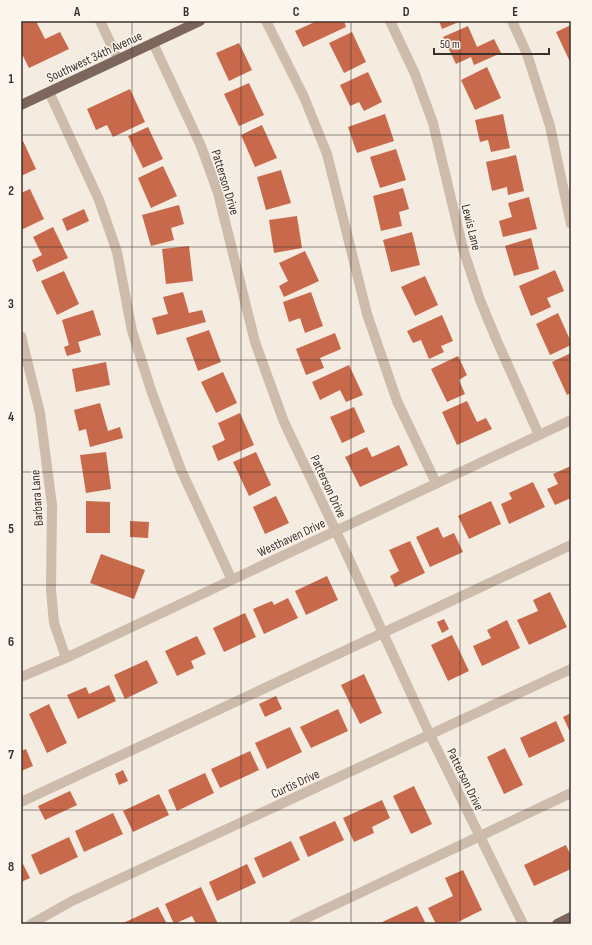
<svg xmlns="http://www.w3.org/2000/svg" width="592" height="945" viewBox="0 0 592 945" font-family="'Sofia Sans Condensed',sans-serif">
  <rect width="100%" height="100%" fill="#f4ebe1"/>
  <path fill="#c8694b" d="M21,21H36L45,39L60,32L69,49L29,68L23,56L21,57Z
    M317,21H344L346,27L303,47L295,31Z
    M439,21H461L442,29Z
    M571,25V64L556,32Z
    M468,26L477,47L494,39L501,53L474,65L471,57L456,64L443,37Z
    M352,32L366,62L344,73L329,43Z
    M239,43L252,70L229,81L216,53Z
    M487,67L501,98L475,110L461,80Z
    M368,72L382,102L364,111L359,102L350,106L340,85Z
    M249,83L264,115L239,126L224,94Z
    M130,89L145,122L113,137L107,125L96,130L87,109Z
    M385,114L394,141L357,153L348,127Z
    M503,114L510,148L491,152L488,140L480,142L475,120Z
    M262,125L277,158L255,167L241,135Z
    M148,127L163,159L143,168L128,136Z
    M23,141L36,169L21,176V142Z
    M396,149L406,180L380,188L370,157Z
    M516,155L524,191L508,195L507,187L492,191L486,162Z
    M163,166L177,196L151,208L138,178Z
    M281,170L291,203L266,210L257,177Z
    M403,188L409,209L399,212L402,226L381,231L373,196Z
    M30,189L44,219L21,230V193Z
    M529,197L537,229L503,237L499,221L512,217L508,203Z
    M179,205L184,224L171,228L174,240L151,246L142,215Z
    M84,209L89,221L67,231L62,219Z
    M297,216L302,248L274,253L269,220Z
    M53,227L68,258L37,272L32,260L42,255L33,237Z
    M412,232L420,265L391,272L383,240Z
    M531,238L539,269L514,276L505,246Z
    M189,246L193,281L166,284L162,249Z
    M305,251L319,281L284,297L279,286L288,281L279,263Z
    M555,270L564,291L547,298L551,307L531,316L519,286Z
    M64,271L79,304L57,315L41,281Z
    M425,276L438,305L415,316L401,287Z
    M183,292L189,313L202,310L206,322L157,335L152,318L168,314L163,297Z
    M311,292L323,326L305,333L300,318L289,322L283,302Z
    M93,310L101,335L78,342L81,352L67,356L64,347L69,345L62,320Z
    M558,313L571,342V345L550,355L536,324Z
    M442,315L453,341L441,346L444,352L429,359L421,340L413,343L407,331Z
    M209,330L221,362L198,371L186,338Z
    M335,333L341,349L320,358L324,368L306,375L296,349Z
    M571,353V393L567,395L552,362Z
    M458,356L467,375L459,380L465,394L447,402L431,369Z
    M106,362L110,385L76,392L72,369Z
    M349,365L363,395L346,402L340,390L320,400L312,382Z
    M223,372L237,403L216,413L201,382Z
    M467,401L477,422L486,418L492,429L457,445L442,412Z
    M100,403L108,431L120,427L123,438L90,447L86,429L79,431L74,410Z
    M354,407L365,432L342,443L330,417Z
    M240,413L254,445L218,461L212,446L225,440L218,423Z
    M399,445L408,465L360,487L345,457L367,447L372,457Z
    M106,452L111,489L86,493L80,455Z
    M256,452L271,485L249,496L233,462Z
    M571,466V498L555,505L547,489L558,484L553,474Z
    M533,482L545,507L509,524L501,504L512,499L509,493Z
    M276,496L289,523L265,534L253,507Z
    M86,501L110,502V533H86Z
    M491,501L501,524L469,539L458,516Z
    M130,521L149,522L148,538L130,537Z
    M438,527L443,538L454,533L463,552L430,567L416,537Z
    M410,541L425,573L395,587L390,576L399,571L389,550Z
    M101,554L145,570L134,599L90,583Z
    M327,576L338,600L306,615L295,591Z
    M550,592L567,627L529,645L517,620L538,611L533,600Z
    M288,598L298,618L264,634L253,609L272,601L274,605Z
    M245,613L256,637L224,652L213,628Z
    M444,619L449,629L442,633L437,622Z
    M507,620L520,648L482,666L473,646L491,638L487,630Z
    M452,635L469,671L448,681L431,645Z
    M197,636L206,654L191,661L194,668L177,676L165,651Z
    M147,660L158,683L125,699L114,675Z
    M364,674L382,713L360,724L341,685Z
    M109,685L116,701L78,719L67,695L86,687L89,694Z
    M276,696L282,709L265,717L259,704Z
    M49,704L67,743L47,753L29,714Z
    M338,709L348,731L311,748L300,727Z
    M571,713V734L563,717Z
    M556,721L565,741L529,758L520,738Z
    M290,727L302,752L267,769L255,743Z
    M505,748L523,785L504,794L487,757Z
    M26,749L33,766L21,771V751Z
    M250,751L259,770L220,788L211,769Z
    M123,770L128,781L119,785L115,774Z
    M205,773L214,793L177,811L168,790Z
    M414,786L432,824L411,834L393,796Z
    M70,791L77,805L45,820L38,806Z
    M159,794L169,815L133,832L123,811Z
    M382,800L390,818L372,827L374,833L354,842L343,818Z
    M113,813L123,834L84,852L75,831Z
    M335,821L344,840L308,857L299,837Z
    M69,837L78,857L40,875L31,855Z
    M291,841L300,860L263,878L254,858Z
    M566,845L571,856V869L534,886L524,865Z
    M21,860L30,878L21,882Z
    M247,864L256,883L217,901L209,882Z
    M463,870L482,910L454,924H436L428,908L453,896L445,878Z
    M201,887L218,924H196L192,916L174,924L165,904Z
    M417,906L426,924H378Z
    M158,907L167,924H121Z"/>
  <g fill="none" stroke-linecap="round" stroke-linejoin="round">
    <path stroke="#cdbbac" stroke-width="10" d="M100,21L118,59
      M266,21L304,97L327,154L367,314L397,401L436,483
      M390,21L415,74L433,123L463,249L480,300L497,341L539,435
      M512,21L527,54L550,126L571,224
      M153,43L201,146L218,193L255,342L284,422L342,544L430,735L523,924
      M49,92L99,200L117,252L132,331L152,393L181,470L232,580
      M21,336L40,413L52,505L51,590L54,623L66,658
      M21,677L66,658L571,420
      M21,802L571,545
      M31,924L72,901L571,669
      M294,924L571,793"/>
    <path stroke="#7d675c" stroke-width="10" d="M21,105L200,21
      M557,924L571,917"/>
  </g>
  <path fill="none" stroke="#3b302b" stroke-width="1" stroke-opacity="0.55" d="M132,21V924M241,21V924M351,21V924M460,21V924M21,135H571M21,247H571M21,360H571M21,472H571M21,585H571M21,698H571M21,810H571"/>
  <g text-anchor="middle" stroke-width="3" stroke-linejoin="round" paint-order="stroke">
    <g font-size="13" fill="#3b302b" stroke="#fbf5ee">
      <text transform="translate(94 56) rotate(-25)" y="5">Southwest 34th Avenue</text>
      <text transform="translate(226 182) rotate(73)" y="5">Patterson Drive</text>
      <text transform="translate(472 227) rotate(76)" y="5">Lewis Lane</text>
      <text transform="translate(329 486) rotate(65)" y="5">Patterson Drive</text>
      <text transform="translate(36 498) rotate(-94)" y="5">Barbara Lane</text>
      <text transform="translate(291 537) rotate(-25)" y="5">Westhaven Drive</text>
      <text transform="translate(466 779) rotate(64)" y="5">Patterson Drive</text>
      <text transform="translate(295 783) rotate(-25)" y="5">Curtis Drive</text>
    </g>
  </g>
  <rect width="592" height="945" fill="none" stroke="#fbf5ee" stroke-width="44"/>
  <path d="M434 48v6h115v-6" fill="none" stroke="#3b302b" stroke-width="2"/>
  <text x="440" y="48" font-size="12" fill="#3b302b" stroke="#fbf5ee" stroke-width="3" paint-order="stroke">50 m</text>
  <rect x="22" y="22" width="548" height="901" fill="none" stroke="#3b302b" stroke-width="1.5"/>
  <g font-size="13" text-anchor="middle" font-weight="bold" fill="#3b302b">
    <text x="77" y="16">A</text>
    <text x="186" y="16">B</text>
    <text x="296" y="16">C</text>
    <text x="406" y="16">D</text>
    <text x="515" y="16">E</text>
    <text x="11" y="83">1</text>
    <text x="11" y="195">2</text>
    <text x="11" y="308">3</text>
    <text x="11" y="421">4</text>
    <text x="11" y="533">5</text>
    <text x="11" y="646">6</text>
    <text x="11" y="759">7</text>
    <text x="11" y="871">8</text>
  </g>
</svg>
